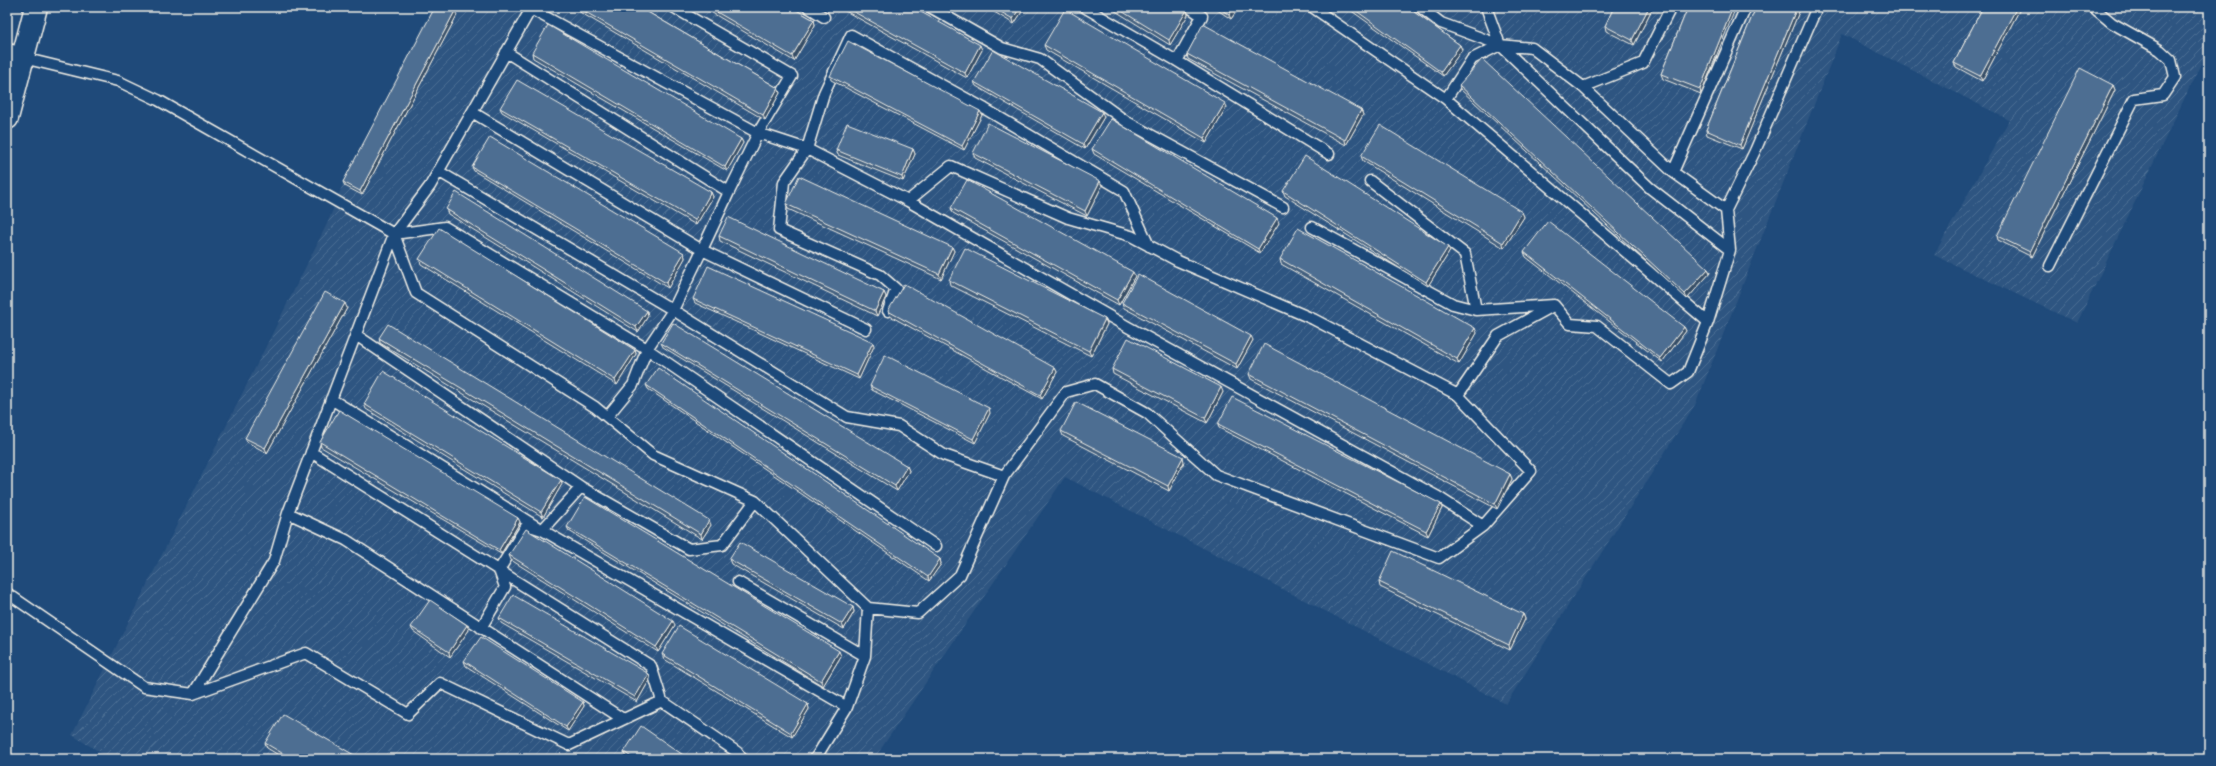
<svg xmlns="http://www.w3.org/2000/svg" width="2216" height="766" viewBox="0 0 2216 766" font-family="'Balsamiq Sans',sans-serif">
  <defs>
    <pattern id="industrial-furrows" width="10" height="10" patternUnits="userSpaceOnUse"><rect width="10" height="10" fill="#2d5581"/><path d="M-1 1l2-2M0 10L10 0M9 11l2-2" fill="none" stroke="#4c6e93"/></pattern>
  </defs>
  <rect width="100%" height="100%" fill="#1f4a7a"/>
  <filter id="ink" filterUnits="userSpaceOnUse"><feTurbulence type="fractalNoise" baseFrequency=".025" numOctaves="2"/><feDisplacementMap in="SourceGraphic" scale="8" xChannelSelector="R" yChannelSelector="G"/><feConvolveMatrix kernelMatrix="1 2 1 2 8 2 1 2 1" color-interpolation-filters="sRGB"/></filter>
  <g filter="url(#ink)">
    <path fill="url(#industrial-furrows)" d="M433,7H2209V47L2077,323L1934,255L2009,120L1842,34L1696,403L1506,704L1065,477L874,759H111L72,735L328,222L346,176Z"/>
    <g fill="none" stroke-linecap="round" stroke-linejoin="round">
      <g stroke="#f4f1e8" stroke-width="13">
        <path id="lane" d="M532,7L430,186L394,234L416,293L595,407L653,455L755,501L868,608L918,613L960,575L1004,476L1066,392L1095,384L1147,413L1216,475L1439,558L1483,526L1438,497L1128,327L908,201
          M808,7L824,17
          M930,7L1002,48L1040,59L1127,122L1283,207
          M1084,7L1177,61
          M1189,7L1202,16L1177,61L1329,154
          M1312,7L1446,99L1708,322
          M1420,7L1441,23L1500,45
          M1486,7L1500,45L1532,48L1583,87
          M1671,7L1643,63L1583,87L1673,172L1726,210
          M531,9L758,133L807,149L908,201L951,166L1068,218L1131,236L1178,261L1313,319L1458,395L1531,471L1483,526
          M506,52L729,192L758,133L792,76L673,7
          M23,58L118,81L158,100L394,234L445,227L647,349L936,546
          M1446,99L1472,59L1500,45L1650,188L1730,250
          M472,112L702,250L729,192
          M438,171L673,310L702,250L866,329
          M1673,172L1746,7
          M1370,181L1465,254L1476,310L1554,305L1570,324L1597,326L1671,384L1688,372L1708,322L1730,250L1726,210L1755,151L1817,7
          M1312,227L1453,304L1476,310
          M2050,266L2134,99L2163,95L2175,77L2171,60L2160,50L2112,23L2093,7
          M888,311L896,289L880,275L779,230L784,182L807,149L824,93L851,35L985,109L1124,191L1149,246
          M356,335L581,487L689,549L722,545L755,501
          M1458,395L1498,336L1551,307
          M331,399L542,530L847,707
          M607,417L633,385L647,349L673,310L847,417L899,426L944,455L1004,476
          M311,452L651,666L662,701L737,752L742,759
          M288,513L346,540L623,719
          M738,582L865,656
          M7,593L144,687L193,694L306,653L408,714L440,683L569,745L662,701
          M481,628L505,587L499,570L527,525L542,530L581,487
          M193,694L274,561L288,513L394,234
          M815,759L847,707L865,656L868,608"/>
      </g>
      <g stroke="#f4f1e8" stroke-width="23">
        <path id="street" d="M7,54L23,58"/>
      </g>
      <g stroke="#f4f1e8" stroke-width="25">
        <path id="primary" d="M7,118L36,7"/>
      </g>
      <use href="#lane" stroke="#1f4a7a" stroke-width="10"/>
      <use href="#street" stroke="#1f4a7a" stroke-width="20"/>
      <use href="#primary" stroke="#1f4a7a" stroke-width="22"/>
    </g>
    <path fill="#425f7e" stroke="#f4f1e8" d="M571,7H639L778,88L780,93L765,120Z
      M702,7H791L814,20L815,25L794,61Z
      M838,7H912L982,50L967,78Z
      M986,7H1025L1014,24Z
      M1109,7H1181L1187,10L1188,15L1170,45Z
      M1213,7H1239L1231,19Z
      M1346,7H1407L1460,45L1462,50L1443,76Z
      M1614,7H1653L1634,45L1606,31L1605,26Z
      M1688,7L1701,94L1663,79L1661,74Z
      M1756,7H1801L1742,149L1707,135L1706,130Z
      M1983,7H2021L1982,81L1956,67L1954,63Z
      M457,15L362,195L345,186L343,182Z
      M1044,45L1227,107L1206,143L1046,50Z
      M532,53L741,139L743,143L727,171L533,58Z
      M1187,54L1361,110L1363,115L1346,145L1188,59Z
      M830,76L980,111L982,115L964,150L831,80Z
      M974,82L1104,117L1085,149L976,86Z
      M1459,85L1708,269L1710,273L1687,299L1460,89Z
      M2113,85L2115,90L2032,257L1998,240L1997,236Z
      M500,108L711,192L713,197L696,225L502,112Z
      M913,149L915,154L903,181L838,155L836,150Z
      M1092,149L1279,223L1260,253L1094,154Z
      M973,153L1100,181L1102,186L1087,216L975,158Z
      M1361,156L1522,212L1524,217L1504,248L1363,161Z
      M472,167L684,253L685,258L668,288L474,171Z
      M1283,191L1450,251L1428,286L1285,196Z
      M786,204L952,247L954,251L941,279L788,209Z
      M951,208L1135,276L1119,305L953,213Z
      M446,209L648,316L638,332L448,214Z
      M719,236L884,292L886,297L877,316L720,241Z
      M1524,252L1684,327L1686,331L1662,362L1526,257Z
      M419,259L635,350L636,354L617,385L421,264Z
      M1280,259L1477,333L1459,364L1281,264Z
      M949,280L1105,319L1107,324L1091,356L950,285Z
      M693,299L874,346L859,379L695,303Z
      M1122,303L1253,340L1237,369L1124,308Z
      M347,308L267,453L247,442L245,438Z
      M888,311L1055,368L1057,372L1042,399L890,316Z
      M379,338L711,525L702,539L380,343Z
      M661,343L907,466L909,471L897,491L663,347Z
      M1112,369L1223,392L1207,423L1113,374Z
      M1249,374L1510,474L1512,479L1497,509L1251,379Z
      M646,385L940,559L941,564L929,581L648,389Z
      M870,386L990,413L975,443L872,390Z
      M364,404L562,484L543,517L366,409Z
      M1218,424L1441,504L1442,508L1428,536L1219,428Z
      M1061,431L1184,462L1169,491L1063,436Z
      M320,442L518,518L520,522L501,554L321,447Z
      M567,527L841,656L823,686L569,531Z
      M509,555L675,625L658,652L511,560Z
      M729,559L853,607L854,612L844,629L731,564Z
      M1379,582L1523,614L1525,619L1510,650L1380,587Z
      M499,618L649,674L650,679L637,702L501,623Z
      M411,627L469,630L450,657L413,631Z
      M662,654L808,704L809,709L792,737L664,659Z
      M464,661L583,702L584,706L568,731L466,666Z
      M265,743L361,759H285L267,748Z
      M624,752L689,759H629L625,756Z"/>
    <path fill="#364d66" stroke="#f4f1e8" d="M1020,7H1025L1014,24L1013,19Z
      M1234,7H1239L1231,19L1229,15Z
      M1649,7H1653L1634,45L1632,40Z
      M1733,7H1736L1701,94L1700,89Z
      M1797,7H1801L1742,149L1740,145Z
      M2017,7H2021L1982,81L1980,76Z
      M1187,10L1188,15L1170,45L1169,40Z
      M455,11L457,15L362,195L360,191Z
      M814,20L815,25L794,61L792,56Z
      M980,45L982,50L967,78L965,73Z
      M1460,45L1462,50L1443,76L1441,72Z
      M2113,85L2115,90L2032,257L2030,252Z
      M778,88L780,93L765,120L763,115Z
      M1225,103L1227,107L1206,143L1204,138Z
      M1361,110L1363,115L1346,145L1345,140Z
      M980,111L982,115L964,150L962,146Z
      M1102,112L1104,117L1085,149L1083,144Z
      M741,139L743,143L727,171L725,167Z
      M913,149L915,154L903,181L902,177Z
      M1100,181L1102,186L1087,216L1085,211Z
      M711,192L713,197L696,225L695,220Z
      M1522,212L1524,217L1504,248L1503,243Z
      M1277,218L1279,223L1260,253L1258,249Z
      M952,247L954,251L941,279L939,274Z
      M1448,247L1450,251L1428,286L1426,282Z
      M684,253L685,258L668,288L666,283Z
      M1708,269L1710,273L1687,299L1685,294Z
      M1133,272L1135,276L1119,305L1117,300Z
      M884,292L886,297L877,316L875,311Z
      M345,303L347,308L267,453L265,448Z
      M647,311L648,316L638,332L636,327Z
      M1105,319L1107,324L1091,356L1089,351Z
      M1684,327L1686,331L1662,362L1660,358Z
      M1475,328L1477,333L1459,364L1457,359Z
      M1251,336L1253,340L1237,369L1236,364Z
      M873,342L874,346L859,379L857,375Z
      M635,350L636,354L617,385L615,380Z
      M1055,368L1057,372L1042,399L1040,395Z
      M1221,387L1223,392L1207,423L1205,418Z
      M989,408L990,413L975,443L973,439Z
      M1183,457L1184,462L1169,491L1168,486Z
      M907,466L909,471L897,491L895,486Z
      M1510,474L1512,479L1497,509L1495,504Z
      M561,480L562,484L543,517L541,512Z
      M1441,504L1442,508L1428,536L1426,531Z
      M518,518L520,522L501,554L499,550Z
      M709,520L711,525L702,539L701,534Z
      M940,559L941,564L929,581L928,577Z
      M853,607L854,612L844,629L842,624Z
      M1523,614L1525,619L1510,650L1509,645Z
      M673,621L675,625L658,652L656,647Z
      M467,625L469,630L450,657L449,652Z
      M839,651L841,656L823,686L821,681Z
      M649,674L650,679L637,702L635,697Z
      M583,702L584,706L568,731L566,727Z
      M808,704L809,709L792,737L791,733Z"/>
    <path fill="#4d6e92" stroke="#f4f1e8" d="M435,7H449L455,11L360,191L343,182Z
      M577,7H639L778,88L763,115Z
      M708,7H791L814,20L792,56Z
      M845,7H912L980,45L965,73Z
      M992,7H1020L1013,19Z
      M1115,7H1181L1187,10L1169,40Z
      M1218,7H1234L1229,15Z
      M1351,7H1407L1460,45L1441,72Z
      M1614,7H1649L1632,40L1605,26Z
      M1688,7H1733L1700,89L1661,74Z
      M1756,7H1797L1740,145L1706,130Z
      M1983,7H2017L1980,76L1954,63Z
      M1065,9L1225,103L1204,138L1044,45Z
      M1203,24L1361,110L1345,140L1187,54Z
      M548,25L741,139L725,167L532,53Z
      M848,41L980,111L962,146L830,76Z
      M993,50L1102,112L1083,144L974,82Z
      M1482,59L1708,269L1685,294L1459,85Z
      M2080,68L2113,85L2030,252L1997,236Z
      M517,80L711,192L695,220L500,108Z
      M1111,119L1277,218L1258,249L1092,149Z
      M847,123L913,149L902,177L836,150Z
      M988,123L1100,181L1085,211L973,153Z
      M1380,125L1522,212L1503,243L1361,156Z
      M490,137L684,253L666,283L472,167Z
      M1305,156L1448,247L1426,282L1283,191Z
      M799,176L952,247L939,274L786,204Z
      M967,180L1133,272L1117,300L951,208Z
      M456,192L647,311L636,327L446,209Z
      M728,217L884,292L875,311L719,236Z
      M1548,221L1684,327L1660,358L1524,252Z
      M439,228L635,350L615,380L419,259Z
      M1298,228L1475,328L1457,359L1280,259Z
      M965,248L1105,319L1089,351L949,280Z
      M708,266L873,342L857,375L693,299Z
      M1138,274L1251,336L1236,364L1122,303Z
      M904,284L1055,368L1040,395L888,311Z
      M325,292L345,303L265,448L245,438Z
      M673,323L907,466L895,486L661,343Z
      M388,324L709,520L701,534L379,338Z
      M1128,338L1221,387L1205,418L1112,369Z
      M1264,344L1510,474L1495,504L1249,374Z
      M885,355L989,408L973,439L870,386Z
      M658,368L940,559L928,577L646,385Z
      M383,371L561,480L541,512L364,404Z
      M1232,397L1441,504L1426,531L1218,424Z
      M1076,402L1183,457L1168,486L1061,431Z
      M339,410L518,518L499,550L320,442Z
      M585,497L839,651L821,681L567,527Z
      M526,529L673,621L656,647L509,555Z
      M740,542L853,607L842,624L729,559Z
      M1393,551L1523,614L1509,645L1379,582Z
      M513,595L649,674L635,697L499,618Z
      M430,600L467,625L449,652L411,627Z
      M679,626L808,704L791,733L662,654Z
      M481,637L583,702L566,727L464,661Z
      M283,714L361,759H292L265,743Z
      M641,726L689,759H634L624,752Z"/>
  </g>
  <rect width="2216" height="766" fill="none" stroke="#1f4a7a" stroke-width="24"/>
  <rect x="12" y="12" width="2192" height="742" fill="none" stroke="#f4f1e8" stroke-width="1.5" filter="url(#ink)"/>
</svg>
